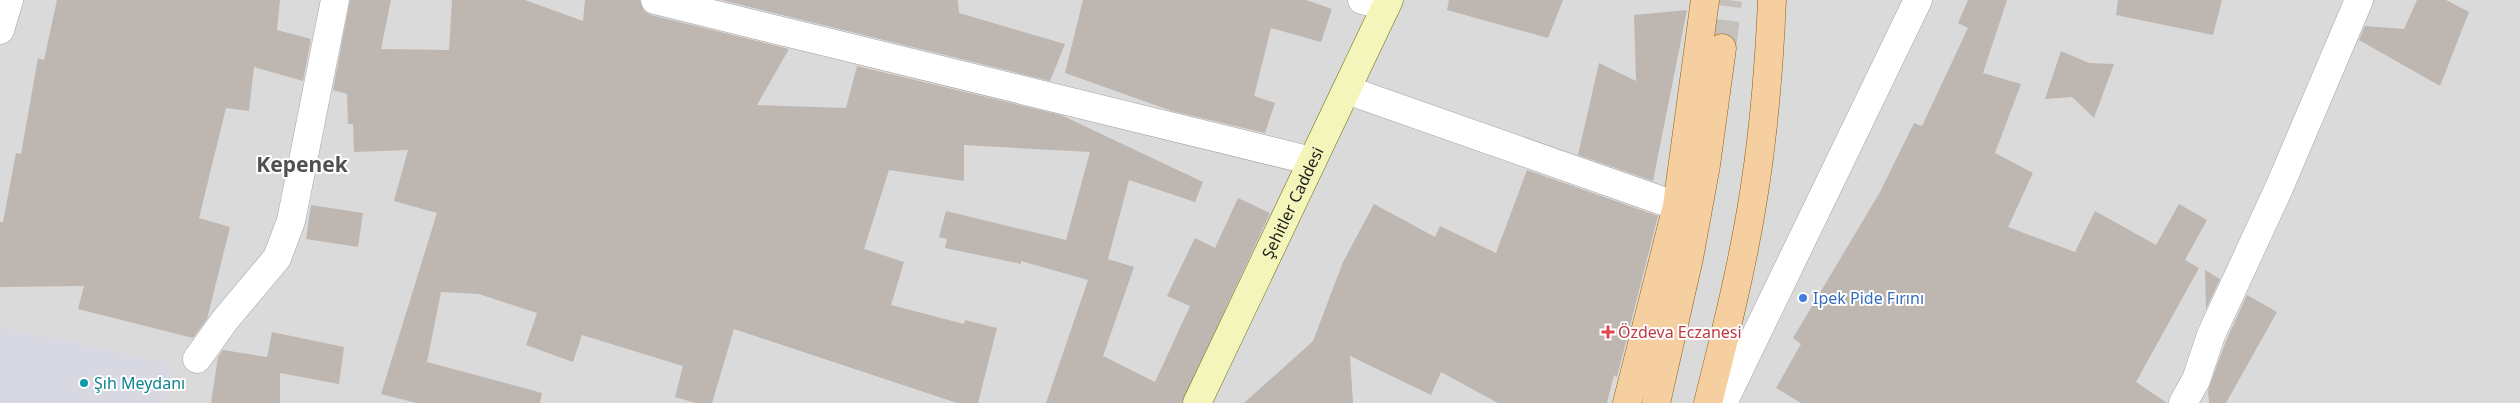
<svg xmlns="http://www.w3.org/2000/svg" width="2520" height="403" viewBox="0 0 2520 403" font-family="'Noto Sans',sans-serif">
  <rect width="100%" height="100%" fill="#eeeae3"/>
  <path fill="#dbdada" d="M0,0H2520V403H0Z"/>
  <path fill="#d8d8e3" d="M0,327L172,363L165,403H0Z"/>
  <path fill="#beb6b0" d="M57,0H280L277,30L311,39L303,81L254,67L249,111L226,108L199,218L230,227L207,319L193,338L78,309L84,286L0,287V222H3L16,153L21,154L38,58L44,60Z
    M350,0H391L381,49L449,50L452,0H525L583,21L585,0H640L644,11L651,15L789,49L757,105L846,108L857,66L1061,115L1203,182L1195,202L1129,180L1108,259L1134,267L1103,356L1155,382L1190,306L1167,296L1195,238L1215,248L1238,198L1270,213L1182,403H1046L1088,280L1021,261V264L945,248L947,239L939,237L946,211L1066,240L1090,152L964,145V181L889,170L864,249L904,262L891,305L964,324L965,320L997,328L978,403H957L734,329L712,403H696L675,397L683,366L582,335L573,362L526,345L537,313L479,294L441,292L427,362L542,393L540,403H417L381,394L437,213L394,201L408,150L354,152L353,124H348L347,94L333,90Z
    M721,0H958L959,13L1065,44L1050,81Z
    M1083,0H1306L1332,9L1321,42L1271,28L1254,96L1275,103L1265,133L1172,111L1065,73Z
    M1449,0H1563L1548,38L1447,10Z
    M1968,0H2007L1983,73L2021,84L1995,153L2033,173L2008,227L2075,252L2095,211L2156,245L2179,204L2207,220L2185,260L2199,268L2136,382L2167,403H1801L1776,388L1801,344L1793,338L1880,192L1914,123L1922,126L1968,28L1958,23Z
    M2118,0H2222L2213,35L2116,15Z
    M2417,0H2446L2469,12L2440,86L2359,40L2365,26L2404,29Z
    M1687,10L1653,181L1578,155L1599,63L1636,81L1634,15Z
    M2061,51L2089,63L2114,64L2094,118L2072,97L2045,99Z
    M1527,170L1658,216L1617,377L1614,375L1607,403H1498L1441,372L1431,395L1350,356L1353,403H1244L1313,341L1343,262L1374,204L1435,237L1440,226L1496,253Z
    M311,205L363,213L358,247L306,239Z
    M2205,270L2220,279L2206,309Z
    M2247,295L2277,312L2226,403H2209L2208,390L2226,341Z
    M272,332L344,347L339,384L280,373V403H211L218,357L223,350L267,357Z"/>
  <g fill="none" stroke-linecap="round" stroke-linejoin="round">
    <path stroke="#c4c1bb" stroke-width="28" stroke-dasharray="28 14" stroke-linecap="butt" d="M1722,48L1728,0"/>
    <g stroke="#a4a4a4" stroke-width="29">
      <path id="street" d="M655,0L1312,161
        M1362,0L1386,6
        M0,30L9,0
        M1347,90L1677,206
        M197,359L225,320L277,258L291,221L335,0
        M1723,403L1918,0
        M2183,403L2196,380L2211,335L2279,188L2359,0"/>
    </g>
    <g stroke="#646d0b" stroke-width="29">
      <g id="secondary">
        <path id="s1" d="M1197,403L1389,0"/>
      </g>
    </g>
    <g stroke="#8d5f09" stroke-width="29">
      <path id="primary" d="M1627,403L1677,206L1705,0
        M1656,403L1689,258L1706,165L1722,48
        M1708,403C1724,339 1740,276 1751,211C1763,142 1769,70 1772,0"/>
    </g>
    <use href="#street" stroke="#fff" stroke-width="28"/>
    <use href="#secondary" stroke="#f3f5ba" stroke-width="28"/>
    <use href="#primary" stroke="#f6cfa0" stroke-width="28"/>
  </g>
  <circle fill="#3f7fe0" stroke="#fff" stroke-width="2" cx="1803" cy="298" r="5"/>
  <path fill="#e0444e" stroke="#fff" stroke-width="2" d="M1605.5 324.5h5v5h5v5h-5v5h-5v-5h-5v-5h5z"/>
  <circle fill="#0f9aa8" stroke="#fff" stroke-width="2" cx="84" cy="383" r="5"/>
  <g text-anchor="middle" stroke-width="4" stroke-linejoin="round" paint-order="stroke">
    <g font-size="16" fill="#1d1d1d" stroke="#fff">
      <text dy="6" stroke="none"><textPath href="#s1" startOffset="222">Şehitler Caddesi</textPath></text>
    </g>
    <g font-size="16" fill="#366cbe" stroke="#fff" text-anchor="start">
      <text x="1813" y="304">Ipek Pide Fırını</text>
    </g>
    <g font-size="16" fill="#be3a42" stroke="#fff" text-anchor="start">
      <text x="1618" y="338">Özdeva Eczanesi</text>
    </g>
    <g font-size="16" fill="#0d838f" stroke="#fff" text-anchor="start">
      <text x="94" y="389">Şıh Meydanı</text>
    </g>
    <g font-size="21" font-weight="bold" fill="#505050" stroke="#fff">
      <text x="302" y="172">Kepenek</text>
    </g>
  </g>
</svg>
